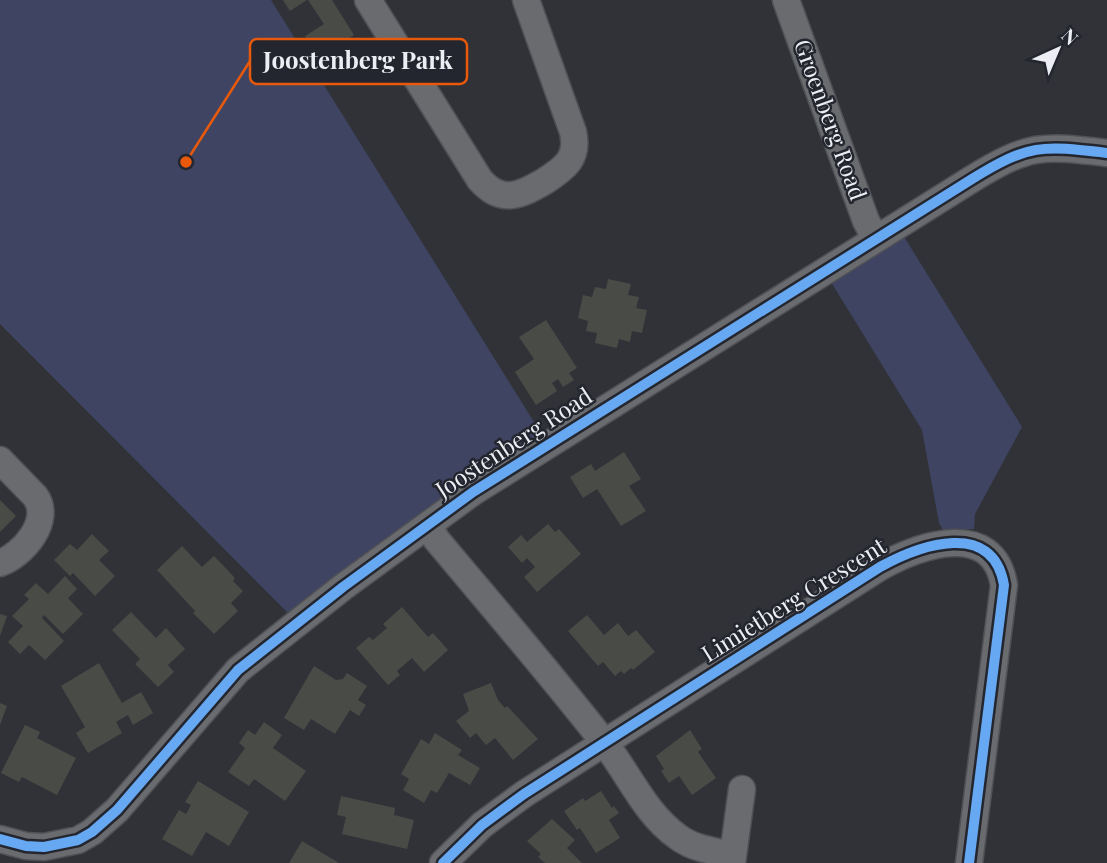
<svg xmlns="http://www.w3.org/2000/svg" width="1107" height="863" viewBox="0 0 1107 863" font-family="'Playfair Display',serif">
  <rect width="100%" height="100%" fill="#313237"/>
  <path fill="#3e4461" d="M0,0H271L534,422L538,438L290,615L0,324Z
    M903,235L1022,427L975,514L974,529H954L944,532L939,523L922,430L831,282Z"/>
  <path fill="#484b46" d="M283,0H307L290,11Z
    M308,0H332L354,35L319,58L305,36L324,24Z
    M608,279L631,284L628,295L639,297L636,308L647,310L642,333L632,331L630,342L619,339L617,348L595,343L597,333L586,331L588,321L578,318L583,295L592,297L595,287L606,289Z
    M546,320L577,368L569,373L574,380L563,387L558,379L552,383L557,391L536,405L515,372L534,359L519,337Z
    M624,452L641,479L629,486L646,511L621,526L597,489L583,498L570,477L591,464L595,471Z
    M0,500L16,516L0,532Z
    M548,524L555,532L559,529L581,554L537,592L524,577L535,567L527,558L522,563L508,547L521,535L527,542Z
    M92,534L109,551L99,560L115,576L95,596L73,573L70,576L54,560L70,544L77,550Z
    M182,546L202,567L214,556L235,578L233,581L243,591L231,603L238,611L214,634L193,613L195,611L157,570Z
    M65,576L77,589L68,598L83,614L63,634L44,615L42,618L64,641L45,660L29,645L20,654L8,642L23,626L12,616L29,599L24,595L36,583L48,594Z
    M402,607L428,637L433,633L448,650L424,672L412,658L397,671L400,675L388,685L356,648L369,637L373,640L387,628L383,624Z
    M131,612L156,638L166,628L185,649L168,665L174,672L158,687L135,664L140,659L112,630Z
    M0,614L7,616L0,636Z
    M587,615L604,635L618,623L628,636L636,630L655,652L633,670L631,668L624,674L621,671L615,676L603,662L598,666L568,631Z
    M99,663L122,703L141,692L153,713L133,725L128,715L116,722L122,733L88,753L76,733L85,727L61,686Z
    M314,666L336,680L343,679L347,673L367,686L358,700L366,705L359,716L350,710L335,734L311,719L304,730L284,718Z
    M491,683L498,700L505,708L507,706L538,739L513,760L495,738L486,745L476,733L470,738L456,721L469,711L463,694Z
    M0,703L7,706L0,725Z
    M264,722L282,735L273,748L306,771L285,801L254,779L249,786L228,772L245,748L239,743L248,730L255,735Z
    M25,725L40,732L37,738L76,758L57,795L22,777L19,782L1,773Z
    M690,730L702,749L698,752L716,778L692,795L679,776L669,783L661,771L664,769L656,756Z
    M435,733L462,750L458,755L480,768L470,785L449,773L437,793L431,790L424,803L403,790L409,779L401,774L421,739L429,744Z
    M198,781L249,812L229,846L206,832L192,856L162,839L179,810L186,814L191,805L185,802Z
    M601,791L612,808L614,806L619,813L609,820L620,838L596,853L580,828L577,830L564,811L583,798L585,801Z
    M341,796L395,808L394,815L414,820L407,849L342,834L346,817L337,815Z
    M552,819L575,840L567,848L582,863H545L538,857L541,854L527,841Z
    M302,841L339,863H289Z"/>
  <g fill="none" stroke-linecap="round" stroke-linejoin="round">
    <g stroke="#505156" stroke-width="29">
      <path id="minor" d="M368,0L480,180C502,205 521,195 545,181C565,168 579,158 573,132L526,0
        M786,0L866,221L876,239
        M0,460L35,496C53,520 23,555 0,563
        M429,525L436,539C492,606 549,672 603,741C628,772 644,813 678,837C694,849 714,851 733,855
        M0,839L26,846L44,847L78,840L92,832L117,810L238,670L343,587L473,492L972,179C1029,144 1041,145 1107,153
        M443,863L482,825L524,794L880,567C920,545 993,519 1004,585L969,863
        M732,863L742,789"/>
    </g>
    <use href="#minor" stroke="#6a6b6e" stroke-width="26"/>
    <g stroke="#24262f" stroke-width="15">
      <path id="cycleway" d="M0,839L26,846L44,847L78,840L92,832L117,810L238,670L343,587L473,492L972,179C1029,144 1041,145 1107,153
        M443,863L482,825L524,794L880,567C920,545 993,519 1004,585L969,863"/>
    </g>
    <use href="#cycleway" stroke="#66a8f1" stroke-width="10"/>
  </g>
  <g text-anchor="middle" stroke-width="5" stroke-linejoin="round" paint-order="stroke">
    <g font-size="23" fill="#eceef4" stroke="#24262f">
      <text transform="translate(830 120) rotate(70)" y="8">Groenberg Road</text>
      <text transform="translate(514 443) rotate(-33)" y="8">Joostenberg Road</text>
      <text transform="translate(794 600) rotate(-32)" y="8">Limietberg Crescent</text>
    </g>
  </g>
  <path fill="none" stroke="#e8590c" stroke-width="2.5" d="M186 162L250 61"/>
  <circle fill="#e8590c" stroke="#24262f" stroke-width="2.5" cx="186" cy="162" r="7"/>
  <rect fill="#24262f" stroke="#e8590c" stroke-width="2.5" x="250" y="39" width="217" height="45" rx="7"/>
  <g font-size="24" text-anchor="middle" font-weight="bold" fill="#eceef4">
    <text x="358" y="69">Joostenberg Park</text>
  </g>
  <g transform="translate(1058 49) rotate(44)" stroke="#24262f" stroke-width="5" paint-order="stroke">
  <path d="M0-5L12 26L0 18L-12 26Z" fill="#eceef4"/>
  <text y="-10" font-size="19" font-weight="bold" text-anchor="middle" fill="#eceef4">N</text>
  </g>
</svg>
